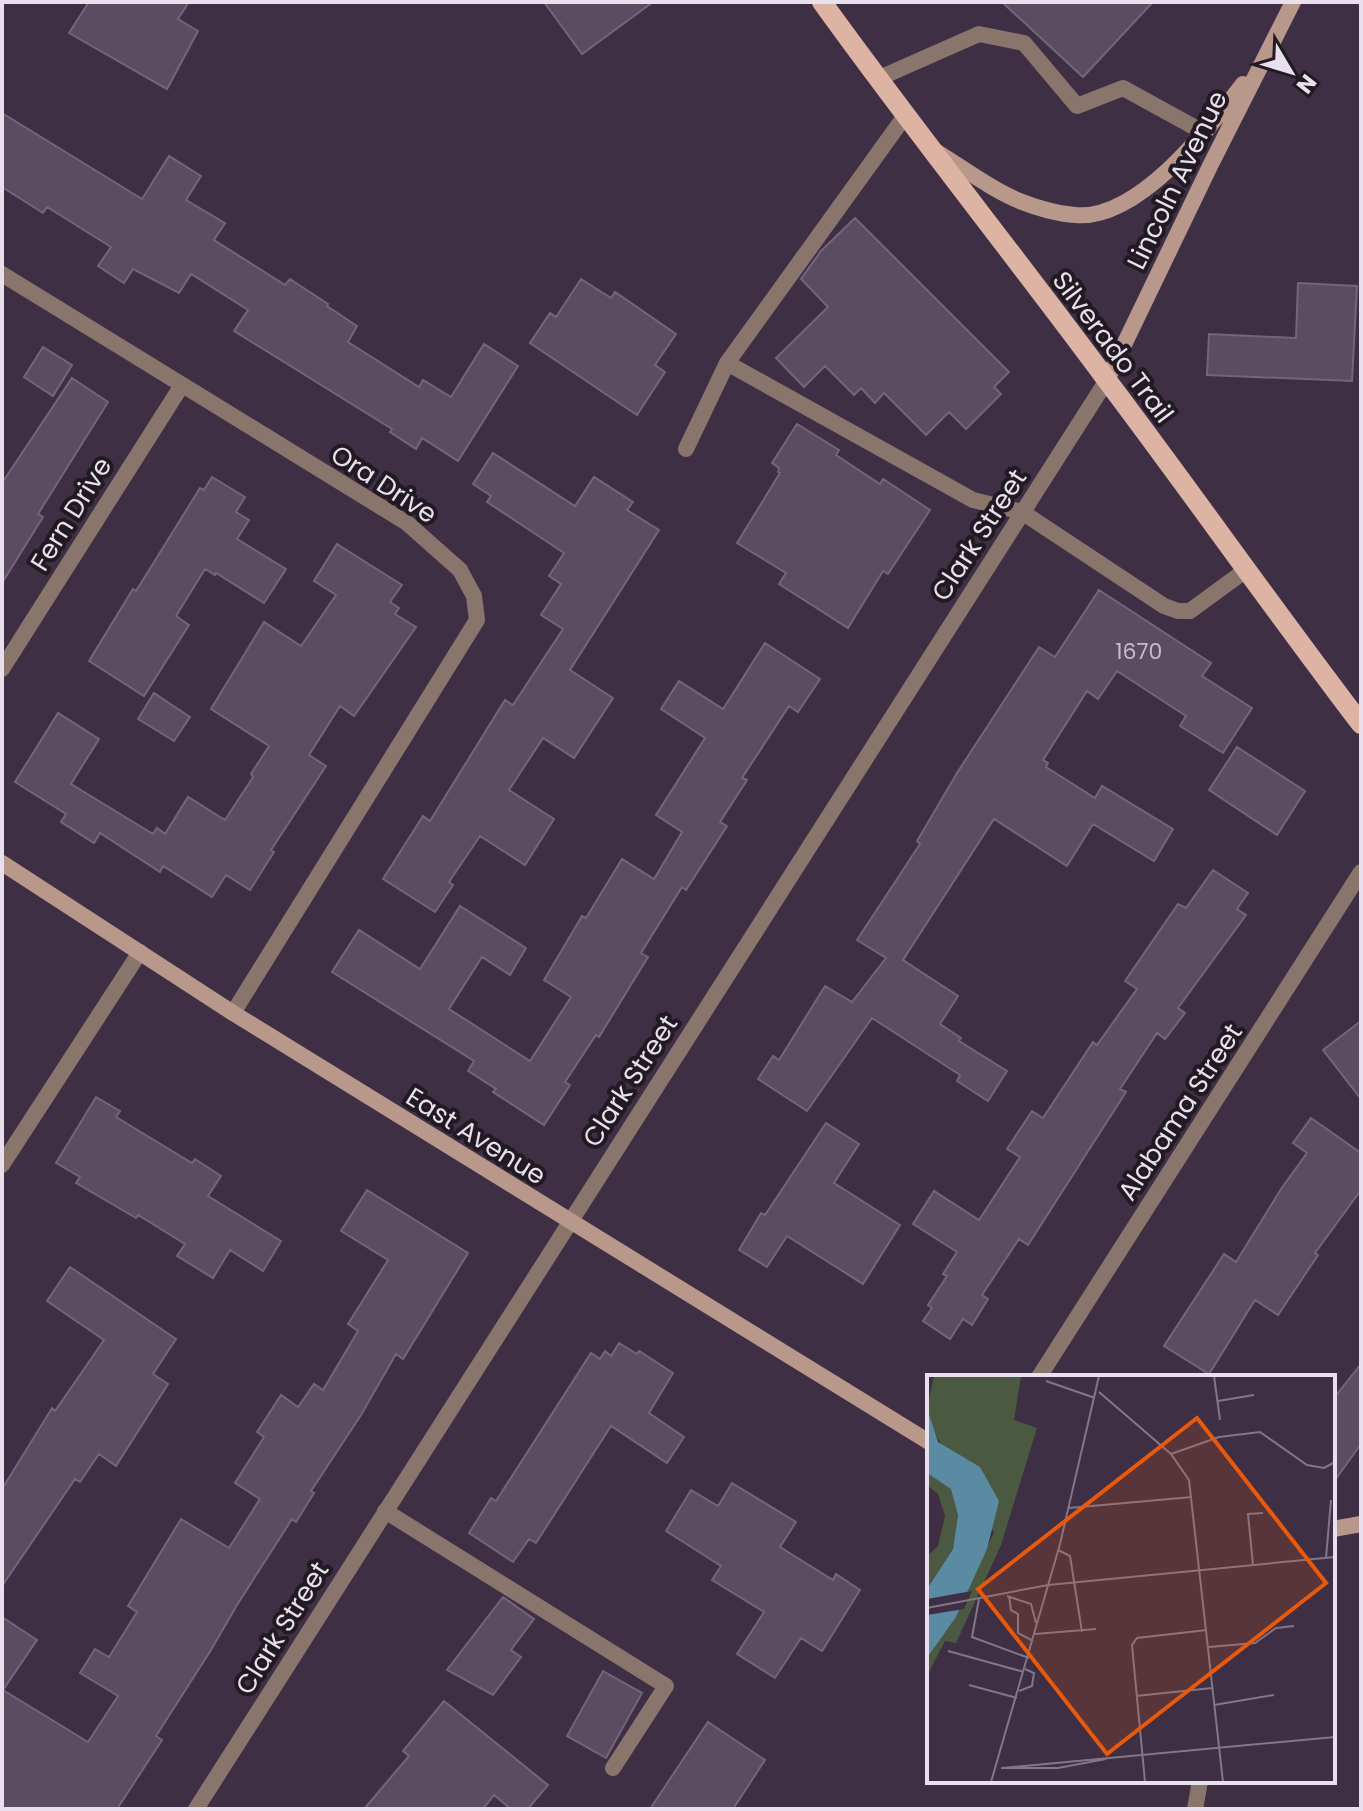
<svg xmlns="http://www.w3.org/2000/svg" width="1363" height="1811" viewBox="0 0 1363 1811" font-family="Poppins,sans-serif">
  <rect width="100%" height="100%" fill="#3e2f44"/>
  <path fill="#5c4c62" stroke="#74647c" stroke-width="2" d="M89,2H189L178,19L198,31L167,89L69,33Z
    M544,2H653L582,54Z
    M1002,2H1153L1083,77Z
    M2,113L142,199L169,156L201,176L186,200L225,223L214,240L285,285L290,279L328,304L327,306L357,326L348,342L419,387L423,380L451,397L484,344L518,366L458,461L422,438L416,449L390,432L392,429L234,331L248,310L191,274L179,293L133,269L124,283L98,266L111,247L47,207L43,213L2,187Z
    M855,218L1009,372L994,387L1001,394L966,429L949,412L926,435L884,393L875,403L861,388L854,395L825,366L804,387L776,358L828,307L801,279L821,251Z
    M581,279L611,298L615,292L676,334L655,365L665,372L637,415L530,343L550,313L556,317Z
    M1298,283L1357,286L1352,381L1207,375L1209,334L1296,338Z
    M43,347L72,365L53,396L24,377Z
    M72,378L108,402L38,514L43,517L2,583V483Z
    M797,424L839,450L836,455L880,484L883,479L930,510L888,574L883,571L848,628L779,584L786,573L737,543L780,473L778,472L779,468L772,463Z
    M493,453L575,506L594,477L633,502L627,510L659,530L570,670L613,698L574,758L543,738L509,790L554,819L525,865L480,836L449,882L453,885L435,912L383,879L423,816L430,821L505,700L513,705L563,629L541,615L561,584L549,576L564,553L487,502L491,496L473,484Z
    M212,477L245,497L236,512L249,520L237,539L286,569L264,603L216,573L215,575L205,569L176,616L189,625L144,696L89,661L133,589L136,591L200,488L204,490Z
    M337,544L402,585L390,602L399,608L395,614L416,627L354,716L340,706L309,755L326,766L271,850L274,852L250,890L226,875L212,897L163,866L160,872L100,833L94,843L61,822L66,814L15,782L58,713L99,739L71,784L153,834L157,828L165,834L188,797L225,820L253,777L251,774L269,746L211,709L264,622L301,646L336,595L314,581Z
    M1099,590L1211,663L1202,676L1252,708L1223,753L1180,726L1186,716L1117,671L1098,699L1087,691L1043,760L1048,763L1046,767L1095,798L1102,786L1173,829L1154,861L1093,824L1067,866L994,819L903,960L958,996L940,1024L961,1038L959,1041L1007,1071L988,1101L957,1081L960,1075L872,1018L807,1111L758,1079L773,1056L779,1060L825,986L852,1002L886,958L857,940L920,844L917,841L957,773L1039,647L1055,657Z
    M765,643L820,679L798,712L789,706L742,778L747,780L720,822L727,826L686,890L682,887L641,953L648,957L599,1037L596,1035L565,1082L570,1085L544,1125L493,1092L496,1089L468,1071L474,1061L332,972L359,930L420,969L460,906L526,948L510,975L482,957L449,1009L530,1061L571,997L544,980L582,916L586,918L622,859L654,879L682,832L656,815L705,738L661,709L679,681L723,709Z
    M154,693L190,717L174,741L138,719Z
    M1237,747L1305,791L1277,835L1209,790Z
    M1213,870L1248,893L1237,909L1246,915L1178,1008L1185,1013L1165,1039L1157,1033L1120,1089L1126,1092L1028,1245L1019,1239L982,1295L988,1299L972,1325L963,1319L950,1339L923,1321L932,1308L928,1305L947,1276L943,1274L957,1252L913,1224L934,1191L979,1220L1020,1157L1007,1149L1032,1111L1043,1118L1093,1042L1097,1045L1137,989L1125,981L1178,904L1186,908Z
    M1361,1021V1099L1323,1050Z
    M96,1097L120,1111L116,1117L192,1163L195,1159L221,1176L208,1196L281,1241L263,1271L230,1250L213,1278L177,1256L185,1244L138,1215L136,1218L76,1183L80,1177L56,1163Z
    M1311,1118L1361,1153V1190L1315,1253L1318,1255L1278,1315L1255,1300L1209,1374L1164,1346L1224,1254L1236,1262L1281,1189L1307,1153L1293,1143Z
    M826,1123L859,1144L834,1183L900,1225L863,1284L787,1236L767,1267L739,1250L761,1213L765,1215Z
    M367,1190L468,1253L403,1359L396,1354L361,1415L311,1491L314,1493L296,1522L292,1519L237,1605L211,1650L156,1736L162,1740L117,1809H2V1617L37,1640L3,1690L88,1742L118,1696L80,1673L95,1649L109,1657L137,1612L128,1606L181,1519L229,1548L260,1499L235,1483L264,1437L257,1432L281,1395L298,1407L314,1384L323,1390L358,1331L348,1324L388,1260L341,1231Z
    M70,1267L176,1339L153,1374L168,1384L116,1466L99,1454L80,1482L75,1479L2,1586V1489L52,1408L55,1411L104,1340L47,1301Z
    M619,1343L637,1354L639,1351L673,1373L649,1413L684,1437L667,1463L611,1426L536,1543L529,1539L513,1562L469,1533L491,1498L496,1501L591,1353L600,1359L605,1351L611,1356Z
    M1361,1364V1444L1333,1483V1399Z
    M732,1483L796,1522L780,1547L833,1580L836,1574L860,1590L822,1651L801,1638L775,1678L737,1654L764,1612L712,1580L721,1566L666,1531L691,1490L718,1506Z
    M503,1597L534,1619L511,1650L521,1657L493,1695L447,1670Z
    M603,1671L642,1693L606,1758L567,1736Z
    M444,1701L548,1785L528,1809H511L494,1795L483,1809H364L409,1756L403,1751Z
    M708,1722L765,1760L733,1809H650Z"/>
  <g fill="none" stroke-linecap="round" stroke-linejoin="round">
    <path stroke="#8a756d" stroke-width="16" d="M877,79L979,34L1024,43L1077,106L1123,88L1205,133
      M727,363L973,500L1022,512L1164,606L1178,611H1190L1246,570
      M686,449L727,363L905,116
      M385,1511L666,1686L613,1768
      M1195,1809L1200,1781"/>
    <path stroke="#8a756d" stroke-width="16" d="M2,274L407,523L460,570L474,596L477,620L233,1013
      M2,669L182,385
      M2,1165L140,952
      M1039,1377L1361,872
      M196,1809L1107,380"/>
    <path stroke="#b9988c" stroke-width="16" d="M937,152C963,168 994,191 1022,202C1037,208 1059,214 1075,215C1138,221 1209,128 1243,84
      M1107,380L1211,164L1293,2
      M2,863L233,1013L929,1442
      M1333,1529L1361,1524"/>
    <path stroke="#ddb3a4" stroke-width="20" d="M822,2C914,130 1012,252 1106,379C1192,493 1274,610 1361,724"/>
  </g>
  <g text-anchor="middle" stroke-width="8" stroke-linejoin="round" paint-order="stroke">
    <g font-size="22" fill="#c6bbca">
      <text x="1139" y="659">1670</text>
    </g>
    <g font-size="26" fill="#e9e0ed" stroke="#211a23">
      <text transform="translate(1177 180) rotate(-64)" y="9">Lincoln Avenue</text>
      <text transform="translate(1113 347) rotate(53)" y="9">Silverado Trail</text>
      <text transform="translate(384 484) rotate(33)" y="9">Ora Drive</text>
      <text transform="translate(71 514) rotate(-58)" y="9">Fern Drive</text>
      <text transform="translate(979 535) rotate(-57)" y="9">Clark Street</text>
      <text transform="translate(630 1081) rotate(-57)" y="9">Clark Street</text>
      <text transform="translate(1180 1112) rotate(-57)" y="9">Alabama Street</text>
      <text transform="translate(476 1136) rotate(32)" y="9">East Avenue</text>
      <text transform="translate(282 1628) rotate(-58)" y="9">Clark Street</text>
    </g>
  </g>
  <g transform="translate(927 1375)">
    <rect width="408" height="408" fill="#3e2f44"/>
    <path d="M7,1H94L87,45L110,53L74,170L29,268L18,266L0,301V283L29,242L67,157L5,54L0,33ZM0,98L25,114L31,140L26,174L0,214V181L11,171L18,141L11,119L0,110Z" fill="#4c5941"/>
    <path d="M0,33L11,67L53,92L72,126L60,174L29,242L0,283V214L26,174L31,140L24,114L0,98Z" fill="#5b8aa3"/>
    <path d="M45,216L37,234L0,240V224Z" fill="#3e2f44"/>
    <path fill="none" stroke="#827688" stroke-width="2" d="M287,1L293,45M119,6L168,23M172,17L244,79L262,105L296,407M291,26L327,20M244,79L292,62L333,57L380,90L397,93L408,87M142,133L265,122M131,175L143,181L155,257M399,183L404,125M326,190L321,139L336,138M121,210L408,182M80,221L104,229L109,248M82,221L84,235L91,239V258L106,266M52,224L45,262L102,283M0,233L121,210M108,259L169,254M282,272L328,268L349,253L367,251M21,276L97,297M42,310L90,323M92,316L105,311L107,298L98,294M209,321L285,313M287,330L347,320M74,393H131L179,384M75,393L408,362M64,407L133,169L172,1M218,407L205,270L210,263L280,255"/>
    <path fill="#e8590c" fill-opacity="0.15" stroke="#e8590c" stroke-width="4" d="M270,43L399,208L180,379L51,214Z"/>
    <rect width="408" height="408" fill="none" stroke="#e9e0ed" stroke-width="4"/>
  </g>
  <rect width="1363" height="1811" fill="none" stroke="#e9e0ed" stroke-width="8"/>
  <g transform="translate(1291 72) rotate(128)" stroke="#211a23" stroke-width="6" paint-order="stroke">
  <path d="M0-6L14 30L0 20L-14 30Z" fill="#e9e0ed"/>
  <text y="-12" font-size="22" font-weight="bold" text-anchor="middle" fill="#e9e0ed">N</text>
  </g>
</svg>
